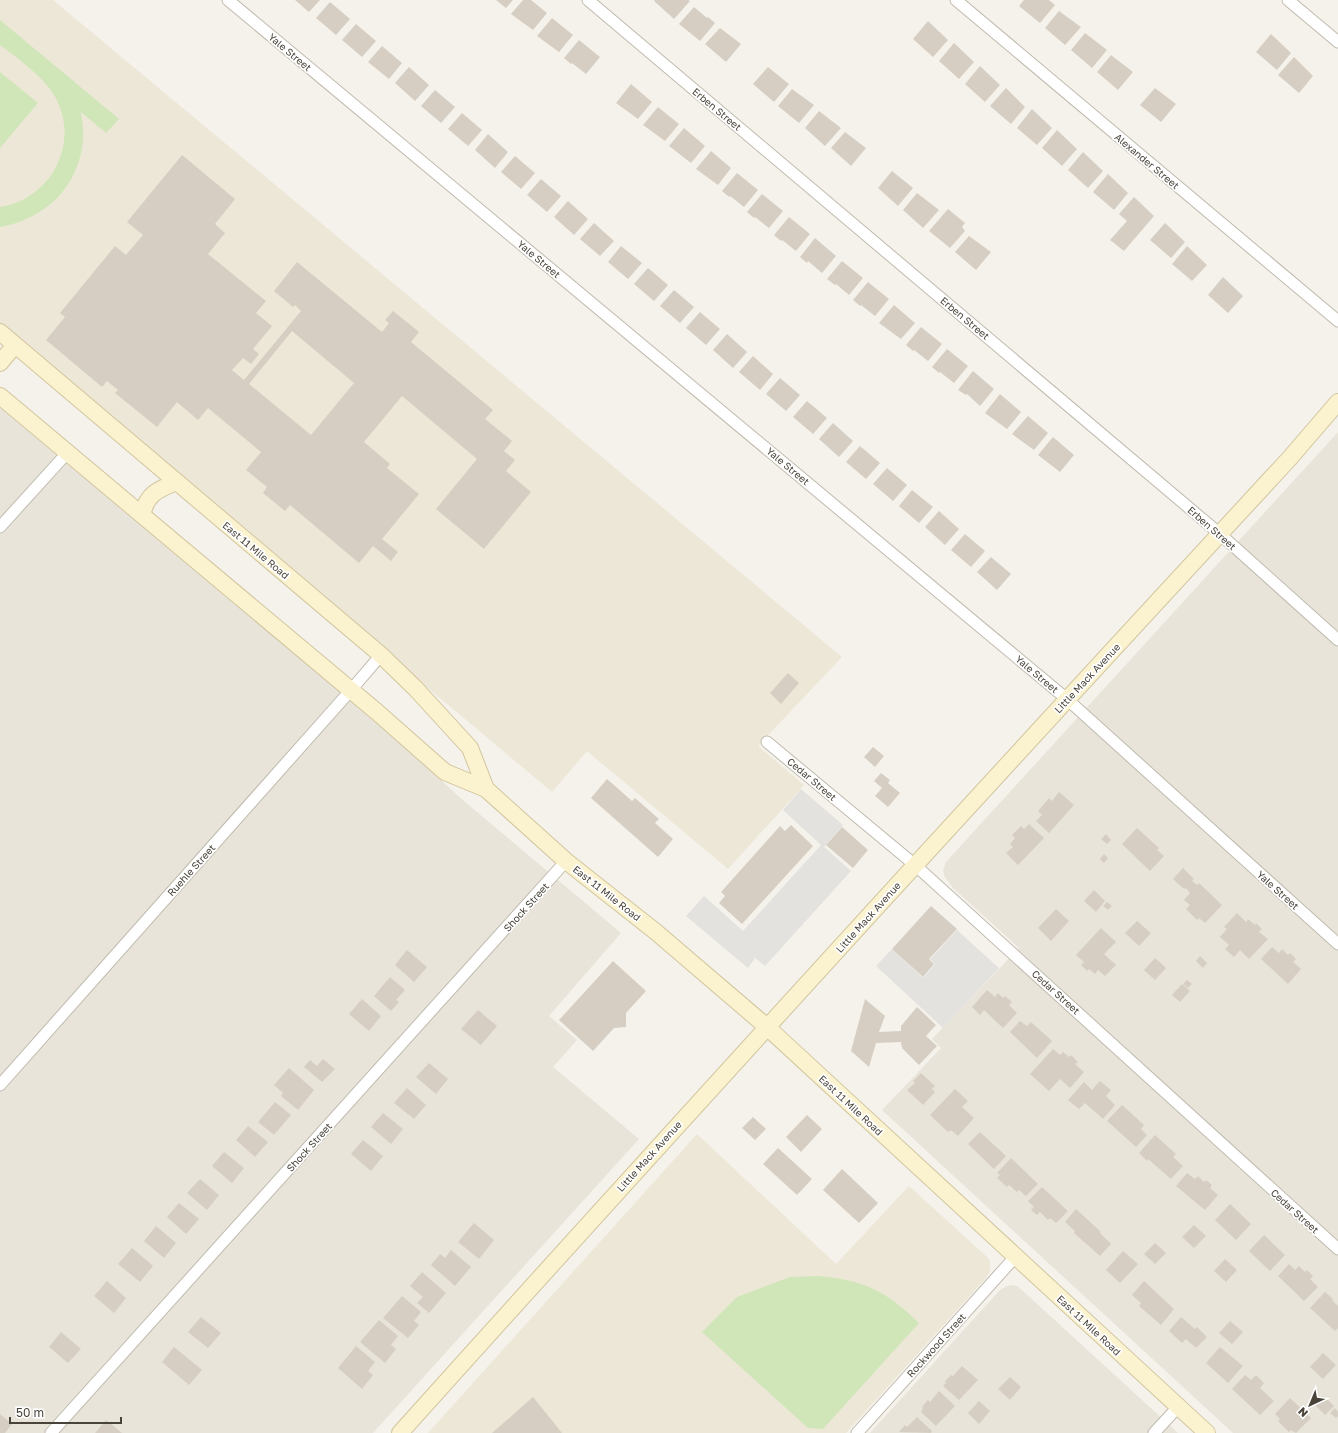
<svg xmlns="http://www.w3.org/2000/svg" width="1338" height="1433" viewBox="0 0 1338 1433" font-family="'Golos Text',sans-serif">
  <rect width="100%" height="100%" fill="#f5f2ec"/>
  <path fill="#e8e4da" d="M0,408L309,666L404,747L464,801L621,933L549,1016L577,1040L553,1067L639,1139L373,1433H0Z
    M1338,432V1433H1233L882,1110L941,1048L932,1039L1019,948L953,888L945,877L943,871L946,862Z
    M1012,1285L1017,1286L1023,1291L1178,1433H870L1000,1290L1007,1286Z"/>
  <path fill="#ede7d7" d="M0,0H53L842,657L758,746L804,785L728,869L587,751L552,792L0,330Z
    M697,1134L836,1264L909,1186L986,1256L990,1261V1271L986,1278L846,1433H428Z"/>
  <path fill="#d0e6b8" d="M0,20L119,119L106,133L81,112C82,121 84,131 83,140C79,187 45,219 0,227V207C53,199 83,138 52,92C39,73 18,59 0,45Z
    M0,72L38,103L0,148Z
    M817,1276C864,1280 885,1290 919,1323L823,1429L808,1428L702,1332L737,1297L790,1277Z"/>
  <path fill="#e4e2df" d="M801,789L843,825L824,847L851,871L765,966L755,958L748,968L686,916L704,896L743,931L821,845L783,810Z
    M957,930L999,968L943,1028L876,966L892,949L923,978L935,964L930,959Z"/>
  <path fill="#d6cec2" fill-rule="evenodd" d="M295,0H320L309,12Z
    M496,0H513L506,8Z
    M523,0H531L547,13L533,30L511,14Z
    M655,0H688L690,1L674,19L654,1Z
    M1024,0H1049L1055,5L1040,23L1019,6Z
    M330,2L350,19L336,35L316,18Z
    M694,7L707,18L708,17L715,23L700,41L679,24Z
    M1059,11L1081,27L1065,45L1045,28Z
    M552,18L573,35L559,52L537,36Z
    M928,21L948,40L933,57L913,39Z
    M356,24L376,41L362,57L342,40Z
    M720,28L741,44L726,62L705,44Z
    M1085,33L1107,50L1092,68L1071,50Z
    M1271,34L1291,53L1277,70L1256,52Z
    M579,40L600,57L586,74L572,63L571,64L564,58Z
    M954,43L974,62L959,79L939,61Z
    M382,46L402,63L389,79L368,62Z
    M1111,55L1133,72L1118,90L1097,72Z
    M1294,57L1313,76L1299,93L1278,75Z
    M980,66L1000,85L985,102L965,84Z
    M409,67L429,85L415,101L395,83Z
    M768,67L789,84L774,102L753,84Z
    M631,84L652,102L638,119L616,103Z
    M1006,88L1025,107L1011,124L990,106Z
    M1155,88L1176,104L1161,122L1140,105Z
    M792,89L814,105L799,123L778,106Z
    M435,90L455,107L441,123L421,106Z
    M658,107L679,124L665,141L643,125Z
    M1032,109L1052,128L1037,145L1017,128Z
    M819,111L841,128L825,146L805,128Z
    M462,113L482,130L468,146L448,129Z
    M684,128L705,146L691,163L669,146Z
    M1057,130L1077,149L1062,166L1042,148Z
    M845,132L866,148L851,166L831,148Z
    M488,134L508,152L495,168L475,150Z
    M711,151L731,168L718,185L696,169Z
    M1083,152L1103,171L1088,188L1068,170Z
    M182,155L235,199L215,224L225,233L208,254L266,301L256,313L272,326L253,349L259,354L251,364L243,358L232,370L244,380L301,311L295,305L293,307L274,291L297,262L382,332L389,323L385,320L393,311L419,332L411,342L493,410L485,419L512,441L504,451L515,460L506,471L531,492L484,549L436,509L477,459L402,396L364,442L390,464L387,468L419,494L382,539L398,552L391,561L373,546L359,563L290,505L285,511L263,493L267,487L246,470L261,452L208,408L198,420L177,402L157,427L115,393L118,390L107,381L102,387L46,340L65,317L60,313L115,246L126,255L143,235L127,222ZM292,331L354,383L311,435L249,384Z
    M515,156L535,173L521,189L501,172Z
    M892,171L913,188L898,206L878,188Z
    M737,173L758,190L744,207L730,196L729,197L722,191Z
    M1108,174L1128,193L1114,210L1093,192Z
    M541,179L561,196L547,212L527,195Z
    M917,193L939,210L923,228L903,210Z
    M762,194L783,211L769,228L755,217L754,218L747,212Z
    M1134,197L1154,216L1124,251L1110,240L1127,221L1119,214Z
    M568,201L588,219L574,235L554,217Z
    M948,209L965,223L962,227L965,231L950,248L929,231Z
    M789,217L810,234L796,251L782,240L781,241L774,235Z
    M594,223L614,241L600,256L580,239Z
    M1165,223L1185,242L1171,258L1150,240Z
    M969,236L991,252L976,270L955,252Z
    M815,238L836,256L822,273L808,261L807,263L800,257Z
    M621,246L642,263L628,279L608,262Z
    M1187,246L1207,265L1192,281L1172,264Z
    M842,261L863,278L849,295L836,284L835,285L827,279Z
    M648,268L668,285L654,301L634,284Z
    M1223,277L1243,296L1228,313L1208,295Z
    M868,282L889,299L875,316L861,305L860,306L853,300Z
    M674,290L694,307L680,323L660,306Z
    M894,305L915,323L901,339L879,323Z
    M700,312L720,329L706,345L686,328Z
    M921,327L942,344L928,361L914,350L913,351L906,345Z
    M727,334L747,352L733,368L713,350Z
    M947,349L968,366L954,383L940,372L939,373L932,367Z
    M753,356L773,374L760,390L739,372Z
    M973,371L994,389L980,406L967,394L966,395L958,390Z
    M780,378L800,395L786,411L766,394Z
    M1000,394L1021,412L1007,429L985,413Z
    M807,401L827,418L813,434L793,417Z
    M1028,416L1048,433L1034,450L1012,434Z
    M833,423L853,441L839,457L819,439Z
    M1053,437L1074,455L1060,472L1038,455Z
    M860,446L880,463L866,479L846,462Z
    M887,468L907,485L893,501L873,484Z
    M912,490L933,507L919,523L899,506Z
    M939,511L959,529L945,545L925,527Z
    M965,534L985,551L971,567L951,550Z
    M991,557L1011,574L997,590L977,572Z
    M788,673L799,683L781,704L770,693Z
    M873,747L884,756L875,767L864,757Z
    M881,773L890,780L888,783L900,793L888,807L875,796L882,788L874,781Z
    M607,779L632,801L635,798L659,819L655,823L673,839L658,857L591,798Z
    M1059,792L1074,805L1049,833L1036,821L1042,815L1038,811L1049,798L1052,801Z
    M1029,824L1044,838L1018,865L1006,853L1013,847L1010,844L1015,838L1012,835L1021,826L1024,829Z
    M791,825L813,846L742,924L719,903L725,896L721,892L780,826L785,831Z
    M842,827L868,850L853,868L826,845Z
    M1137,828L1159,848L1157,850L1164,856L1150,871L1122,844Z
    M1106,834L1111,840L1107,844L1101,839Z
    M1104,854L1108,858L1104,863L1100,859Z
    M1183,868L1194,879L1192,881L1197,885L1199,883L1222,905L1205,923L1199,918L1197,920L1186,909L1190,905L1184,900L1190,893L1186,888L1184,889L1173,879Z
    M1094,890L1105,901L1096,912L1084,901Z
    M1107,902L1112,906L1108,910L1103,906Z
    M931,906L957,929L929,959L934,964L923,977L892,949Z
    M1056,909L1069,921L1051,941L1038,928Z
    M1237,913L1246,922L1248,919L1255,925L1256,923L1262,929L1259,932L1268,939L1249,959L1240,950L1234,957L1225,949L1229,945L1220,937L1227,929L1224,927Z
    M1137,921L1151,933L1139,946L1125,933Z
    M1101,928L1116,942L1104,954L1116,965L1105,976L1098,970L1095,974L1089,969L1087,971L1081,965L1084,962L1076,955Z
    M1272,947L1279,953L1282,949L1288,955L1290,953L1296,959L1293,962L1301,969L1288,984L1261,959Z
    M407,950L427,967L414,982L395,965Z
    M1200,956L1207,963L1203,968L1196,961Z
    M1155,958L1166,968L1155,980L1144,970Z
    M613,961L646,991L626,1013V1027L614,1028L593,1051L559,1020Z
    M390,977L405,990L396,1000L399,1002L391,1011L374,996Z
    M1187,980L1192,984L1188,988L1183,984Z
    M1182,984L1190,991L1180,1002L1172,995Z
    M987,990L995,997L998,993L1003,998L1005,996L1012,1002L1009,1005L1017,1013L1003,1028L984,1010L980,1015L972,1007Z
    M362,999L381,1016L369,1031L349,1014Z
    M865,999L885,1016L879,1032L901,1031V1026L917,1007L936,1025L926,1036L937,1046L919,1065L902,1048L901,1042L876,1043L869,1067L851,1051Z
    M478,1010L497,1026L481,1045L461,1029Z
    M1020,1021L1027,1026L1031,1022L1052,1041L1037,1058L1010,1032Z
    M1053,1049L1060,1055L1063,1052L1069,1057L1071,1055L1078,1062L1075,1064L1084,1072L1070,1088L1060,1079L1049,1091L1030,1074Z
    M323,1059L335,1069L322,1082L304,1067L310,1060L317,1066Z
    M429,1063L448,1079L436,1094L416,1077Z
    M289,1068L314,1090L298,1110L281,1096L283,1093L274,1085Z
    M921,1073L935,1086L932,1089L935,1092L923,1105L907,1090L915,1083L913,1081Z
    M1100,1081L1111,1090L1106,1096L1115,1105L1103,1119L1085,1103L1079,1109L1068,1100L1084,1082L1092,1090Z
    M407,1088L426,1105L414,1119L394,1103Z
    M955,1089L968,1101L962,1107L974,1118L958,1136L951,1130L948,1132L930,1115Z
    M275,1102L291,1115L274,1135L258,1122Z
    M1122,1105L1144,1125L1141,1129L1147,1135L1136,1147L1107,1121Z
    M383,1113L403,1129L391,1144L371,1127Z
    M807,1115L822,1129L801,1152L786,1137Z
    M753,1117L766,1129L755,1140L742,1128Z
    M248,1126L268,1142L255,1157L236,1140Z
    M980,1132L1006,1156L994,1169L968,1144Z
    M1155,1135L1176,1154L1173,1157L1183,1166L1171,1179L1148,1159L1147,1161L1139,1153Z
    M363,1140L383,1156L371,1171L351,1154Z
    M778,1148L812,1179L797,1195L763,1164Z
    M224,1152L244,1168L232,1183L212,1166Z
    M1011,1158L1038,1184L1026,1196L1019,1190L1017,1192L1009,1185L1007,1187L997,1178L1000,1175L997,1173Z
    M842,1169L878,1203L859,1223L823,1190Z
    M1187,1173L1195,1179L1198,1176L1204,1182L1206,1180L1212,1185L1210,1188L1218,1195L1205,1210L1176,1186Z
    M200,1179L219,1195L207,1210L187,1193Z
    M1042,1187L1068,1211L1056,1223L1050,1218L1048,1220L1040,1212L1037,1215L1031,1210L1034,1207L1028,1201Z
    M179,1203L199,1219L186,1234L167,1217Z
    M1230,1204L1251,1224L1236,1240L1215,1220Z
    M1076,1209L1101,1232L1100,1233L1111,1244L1100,1256L1074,1233L1075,1231L1065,1222Z
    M474,1223L494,1240L479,1259L458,1242Z
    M1194,1225L1206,1236L1194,1248L1182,1237Z
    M156,1226L176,1243L164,1258L144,1241Z
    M1264,1235L1285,1255L1270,1271L1249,1251Z
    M1155,1243L1166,1253L1155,1264L1144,1254Z
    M132,1248L153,1266L140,1282L118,1264Z
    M451,1250L471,1267L455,1286L431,1265L440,1254L445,1258Z
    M1123,1251L1138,1264L1120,1283L1106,1270Z
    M1225,1259L1237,1270L1226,1282L1214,1271Z
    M1289,1264L1295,1270L1299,1266L1305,1272L1307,1270L1313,1276L1310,1279L1318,1287L1304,1301L1278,1276Z
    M422,1272L446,1293L429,1313L417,1303L423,1297L410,1286Z
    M107,1281L126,1298L114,1313L94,1296Z
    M1144,1281L1174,1309L1161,1325L1139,1306L1141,1303L1132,1295Z
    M1325,1292L1333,1299L1332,1300L1338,1306V1328L1335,1331L1310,1308Z
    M402,1296L421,1312L414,1321L419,1325L408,1338L383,1318Z
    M201,1317L221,1333L208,1348L188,1332Z
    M1181,1317L1195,1329L1197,1327L1207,1337L1196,1348L1186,1339L1182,1343L1169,1331Z
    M379,1320L398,1336L391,1345L396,1349L385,1363L360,1342Z
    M1230,1321L1243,1332L1232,1344L1219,1333Z
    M61,1332L81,1349L68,1363L49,1347Z
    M356,1346L375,1362L368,1371L373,1375L362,1389L338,1368Z
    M174,1347L202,1370L189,1385L162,1362Z
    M1220,1347L1243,1366L1228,1383L1206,1363Z
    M1323,1353L1336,1365L1323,1379L1310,1367Z
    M962,1366L978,1380L959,1400L943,1386L946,1383L945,1381L951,1375L953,1376Z
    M1245,1375L1251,1380L1256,1375L1264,1383L1260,1388L1274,1401L1260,1415L1232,1389Z
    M1010,1377L1021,1387L1010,1400L998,1389Z
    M939,1391L955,1406L936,1426L921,1412L923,1408L922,1407L928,1400L930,1402Z
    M1324,1396L1334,1406L1325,1415L1315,1405Z
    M533,1397L562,1433H492Z
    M1290,1398L1311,1418L1296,1433L1291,1430L1289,1432L1278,1421L1280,1419L1275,1414Z
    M979,1401L990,1411L979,1424L968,1413Z
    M1335,1408L1338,1412V1416L1336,1418L1330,1413Z
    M0,1414L12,1424L5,1433H0Z
    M917,1417L932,1431L931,1433L899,1432L905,1425L907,1427Z
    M106,1420L122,1433H95Z"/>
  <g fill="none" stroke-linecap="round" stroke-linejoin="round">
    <g stroke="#c0baae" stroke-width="13">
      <path id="street" d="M228,0L1068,700L1338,944
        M588,0L1220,534L1338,640
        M956,0L1338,321
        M1288,0L1338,42
        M0,527L68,452
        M767,742L915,865L1338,1249
        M0,1085L351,690L381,655
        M51,1433L566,861
        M857,1433L1015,1257
        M1154,1433L1178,1407"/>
    </g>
    <g stroke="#d1c59e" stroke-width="18">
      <path id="secondary" d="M0,332L381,655L416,689L470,748L486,789
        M0,363L15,345
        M0,396L377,712L445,772L486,789L566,861L656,932L767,1027L1207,1433
        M142,515C147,494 157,490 176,482
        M400,1433C694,1106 991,781 1289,459L1338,402"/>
    </g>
    <use href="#street" stroke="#fff" stroke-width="11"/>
    <use href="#secondary" stroke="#fbf2cf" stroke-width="16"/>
  </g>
  <g text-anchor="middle" stroke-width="3.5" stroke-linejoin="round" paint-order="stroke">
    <g font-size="10" fill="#49433a" stroke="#fff">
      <text transform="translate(290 52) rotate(40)" y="4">Yale Street</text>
      <text transform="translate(717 109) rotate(40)" y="4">Erben Street</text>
      <text transform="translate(1147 161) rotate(40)" y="4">Alexander Street</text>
      <text transform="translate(539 259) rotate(40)" y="4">Yale Street</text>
      <text transform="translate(965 318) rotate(40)" y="4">Erben Street</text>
      <text transform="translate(788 466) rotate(40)" y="4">Yale Street</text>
      <text transform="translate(1212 528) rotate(41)" y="4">Erben Street</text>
      <text transform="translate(256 550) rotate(40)" y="4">East 11 Mile Road</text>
      <text transform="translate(1037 674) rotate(40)" y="4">Yale Street</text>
      <text transform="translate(1087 678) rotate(-47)" y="4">Little Mack Avenue</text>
      <text transform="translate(812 779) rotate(40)" y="4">Cedar Street</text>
      <text transform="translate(191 870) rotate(-48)" y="4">Ruehle Street</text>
      <text transform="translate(1278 890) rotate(42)" y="4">Yale Street</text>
      <text transform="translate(607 893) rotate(38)" y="4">East 11 Mile Road</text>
      <text transform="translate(526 907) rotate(-48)" y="4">Shock Street</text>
      <text transform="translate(868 917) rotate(-48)" y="4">Little Mack Avenue</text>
      <text transform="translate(1056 992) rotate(42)" y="4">Cedar Street</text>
      <text transform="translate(851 1105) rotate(43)" y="4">East 11 Mile Road</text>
      <text transform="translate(309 1147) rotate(-48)" y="4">Shock Street</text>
      <text transform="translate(649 1156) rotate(-48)" y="4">Little Mack Avenue</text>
      <text transform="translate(1295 1211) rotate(42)" y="4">Cedar Street</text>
      <text transform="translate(1089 1325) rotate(43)" y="4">East 11 Mile Road</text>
      <text transform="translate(936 1345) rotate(-48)" y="4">Rockwood Street</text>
    </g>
  </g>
  <g transform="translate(1310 1405) rotate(224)" stroke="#ffffff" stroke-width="3" paint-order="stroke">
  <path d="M0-3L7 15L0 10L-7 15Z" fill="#49433a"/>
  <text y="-6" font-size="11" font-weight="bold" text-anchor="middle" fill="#49433a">N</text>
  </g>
  <path d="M10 1417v6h111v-6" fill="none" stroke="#49433a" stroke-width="2"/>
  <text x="16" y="1417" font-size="12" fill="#49433a" stroke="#ffffff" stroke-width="3" paint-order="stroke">50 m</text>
</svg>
